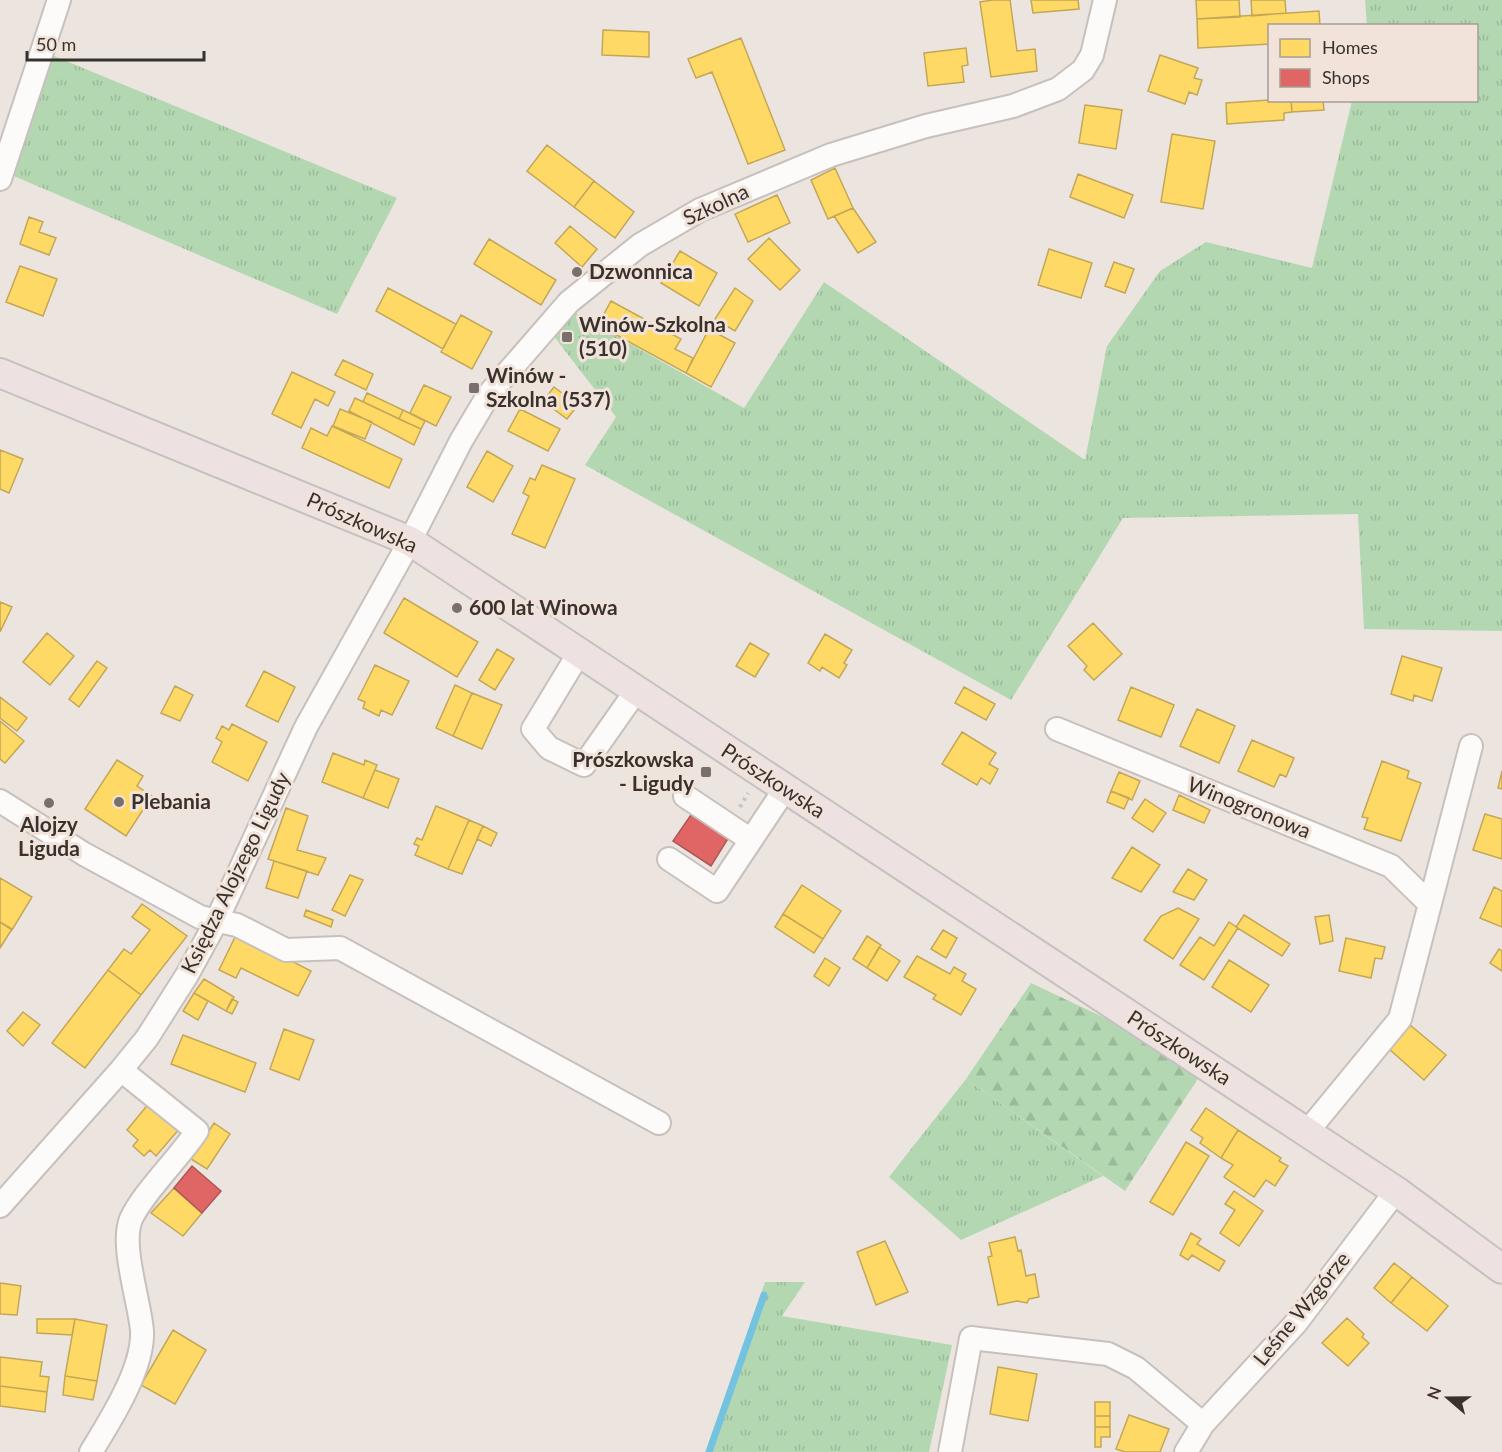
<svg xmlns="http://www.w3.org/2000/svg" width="1502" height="1452" viewBox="0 0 1502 1452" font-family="Lato,sans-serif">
  <defs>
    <pattern id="grass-tufts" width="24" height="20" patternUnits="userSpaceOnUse" patternTransform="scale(1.5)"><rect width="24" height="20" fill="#b3d8b1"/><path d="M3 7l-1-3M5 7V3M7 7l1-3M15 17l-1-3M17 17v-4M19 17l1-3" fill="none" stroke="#9bba99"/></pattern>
    <pattern id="forest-firs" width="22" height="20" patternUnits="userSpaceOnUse" patternTransform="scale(1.5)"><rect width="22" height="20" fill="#b3d8b1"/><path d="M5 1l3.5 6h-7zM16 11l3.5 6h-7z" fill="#9bba99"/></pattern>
  </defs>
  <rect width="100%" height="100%" fill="#ece4df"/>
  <path fill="url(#grass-tufts)" d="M1365,0H1502V631L1364,629L1358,514L1123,518L1011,700L585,465L616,417L546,326L565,307L744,408L824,282L1085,460L1107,346L1160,271L1206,242L1312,268L1352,101L1476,100V26L1367,25Z
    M42,51L397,198L337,314L2,171Z
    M966,1079L1103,1176L961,1240L889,1177Z
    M765,1282H805L782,1316L952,1345L929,1452H707Z"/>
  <path fill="url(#forest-firs)" d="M1031,983L1206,1066L1125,1191L966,1079Z"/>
  <path fill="#ffd966" stroke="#c3a756" stroke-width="1.5" d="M993,0H1010L1017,51L1035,49L1037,71L991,77L980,2Z
    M1031,0H1078L1079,9L1033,13Z
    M1196,0H1239L1240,17L1197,19Z
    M1251,0H1285L1286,13L1252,16Z
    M1319,11L1320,26H1270V44L1198,48L1197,19Z
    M603,30L649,32V57L602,55Z
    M741,38L785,150L748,164L712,72L696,78L688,59Z
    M966,48L968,65L962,66L964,82L928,86L924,53Z
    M1160,55L1198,68L1194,78L1202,80L1197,95L1189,92L1185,104L1148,91Z
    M1270,100H1291L1292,112L1284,113V120L1227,124L1226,103Z
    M1291,100H1323L1324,110L1292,112Z
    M1085,105L1122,110L1116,149L1079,143Z
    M1172,134L1215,141L1203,209L1161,202Z
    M547,145L594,181L574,207L527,171Z
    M835,168L853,208L828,219L811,180Z
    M1078,174L1133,195L1124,218L1070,197Z
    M594,181L634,212L615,238L574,207Z
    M777,195L790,223L748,242L735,214Z
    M853,208L876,242L858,253L834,216Z
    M29,217L43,222L39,232L56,238L49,255L20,244Z
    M570,226L597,249L582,267L555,243Z
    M769,238L800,270L780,290L748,259Z
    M489,239L556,280L541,305L474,264Z
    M1049,249L1092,263L1081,298L1038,285Z
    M680,251L717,273L699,306L661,283Z
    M1114,262L1134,269L1125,293L1105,286Z
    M20,266L57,279L43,316L6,302Z
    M388,288L456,324L443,349L376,311Z
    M735,288L753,301L735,331L715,319Z
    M611,301L681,339L675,349L693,358L686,373L598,325Z
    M461,315L492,332L472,369L441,352Z
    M709,329L735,343L711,387L686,373Z
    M343,360L373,374L366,390L335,375Z
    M292,372L335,392L328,406L315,399L301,428L272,414Z
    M424,385L451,397L436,426L410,413Z
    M554,387L578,405L567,419L543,401Z
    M367,393L403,410L399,419L363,402Z
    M355,398L421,429L414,445L349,411Z
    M340,409L372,422L365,439L333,426Z
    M520,409L560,429L548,451L508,431Z
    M403,410L425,421L421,429L399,419Z
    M332,426L402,459L389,488L302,448L311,428L327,436Z
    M0,450L23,459L9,493L0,489Z
    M487,451L513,466L493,502L467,487Z
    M542,465L575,479L545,548L512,534L529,496L523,493L530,478L535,480Z
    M404,598L478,642L457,677L384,633Z
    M0,602L12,607L0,632Z
    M1093,623L1122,654L1094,680L1084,670L1087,666L1068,646Z
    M47,633L74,656L50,685L23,662Z
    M825,634L852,650L844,663L847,665L839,678L822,667L820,671L808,663Z
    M750,643L769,654L755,677L736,666Z
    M497,649L514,659L495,690L479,680Z
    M1402,656L1442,668L1432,701L1414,695L1413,701L1391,694Z
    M97,661L107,668L79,707L69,699Z
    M375,665L409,681L392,715L381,710L379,716L363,708L365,702L358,699Z
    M264,671L295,687L278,722L246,706Z
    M455,685L472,693L453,736L436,728Z
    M175,686L193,695L180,721L161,713Z
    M964,687L995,704L986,720L955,703Z
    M1131,687L1174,705L1161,737L1118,720Z
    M472,693L502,705L482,749L453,736Z
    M0,697L27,718L17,731L0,718Z
    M1197,709L1235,726L1219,763L1180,746Z
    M0,721L24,741L5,763L0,759Z
    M232,724L267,742L248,781L212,762L222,742L216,738L222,726L229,730Z
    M962,732L996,753L989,764L998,769L990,784L981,778L977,785L942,764Z
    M1252,740L1294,758L1286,777L1280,774L1274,787L1238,771Z
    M333,753L364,765L365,760L377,765L363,798L322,782Z
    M117,760L143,776L137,786L152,796L126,836L85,809Z
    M1382,761L1409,771L1407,778L1421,783L1401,841L1364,829L1368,818L1362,817Z
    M375,770L399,779L388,808L363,798Z
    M1502,771V789L1498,788Z
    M1119,772L1140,781L1132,800L1111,791Z
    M1111,791L1129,798L1124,809L1107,802Z
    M1179,795L1210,810L1204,823L1173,810Z
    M1145,799L1166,813L1153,832L1132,818Z
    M436,806L469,820L448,869L415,855L419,846L414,844L417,838L422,840Z
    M286,808L308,816L297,850L326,858L318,875L268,859Z
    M1485,814L1502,819V859L1473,850Z
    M469,820L483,826L462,874L448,869Z
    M483,826L497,833L491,846L477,839Z
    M1132,847L1160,865L1141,892L1112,878Z
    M274,861L307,871L298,898L266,888Z
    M1188,869L1207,880L1194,900L1173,892Z
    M350,875L363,880L345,916L332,910Z
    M0,878L32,897L12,930L0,922Z
    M802,885L841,911L823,939L783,914Z
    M1494,887L1502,891V927L1480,918Z
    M142,904L187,936L141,995L108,970L124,949L131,954L150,930L132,917Z
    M1178,908L1199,919L1173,959L1144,940L1161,916Z
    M306,910L333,920L331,927L304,916Z
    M783,914L823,939L814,953L775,927Z
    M1244,915L1290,944L1282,956L1236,927Z
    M1329,915L1333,941L1320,944L1315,917Z
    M0,922L12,929L0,948Z
    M1229,922L1238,928L1204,980L1180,965L1200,937L1214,946Z
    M943,930L957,938L946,958L931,949Z
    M237,933L311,971L298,996L241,968L236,978L219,970Z
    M867,936L881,945L867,968L853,959Z
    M1346,938L1385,947L1382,959L1375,958L1371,978L1339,971Z
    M879,947L900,961L887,981L867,968Z
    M1499,949L1502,951V971L1490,963Z
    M917,956L950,974L954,967L966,974L962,981L976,989L961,1015L933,999L936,995L904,977Z
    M825,958L840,968L829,986L814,976Z
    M1229,960L1269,985L1251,1012L1212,987Z
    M108,970L141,995L85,1068L52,1043Z
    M204,979L234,997L226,1011L194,993Z
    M194,993L208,1001L198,1020L183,1011Z
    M232,999L238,1002L232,1014L226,1011Z
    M23,1012L40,1025L23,1046L7,1031Z
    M1410,1025L1446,1055L1424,1080L1389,1049Z
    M284,1029L314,1040L299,1080L270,1069Z
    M183,1035L256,1063L245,1092L171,1064Z
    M150,1102L180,1128L156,1156L150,1150L144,1156L133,1146L138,1140L127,1130Z
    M1206,1108L1238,1130L1221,1158L1200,1143L1203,1138L1191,1130Z
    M214,1123L230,1134L207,1169L191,1159Z
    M1238,1130L1281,1158L1279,1161L1288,1166L1275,1186L1266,1180L1254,1197L1224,1177L1233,1165L1221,1158Z
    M1186,1142L1209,1156L1173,1215L1150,1202Z
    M174,1188L202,1213L183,1236L151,1213Z
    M1234,1191L1263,1211L1239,1246L1220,1233L1235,1210L1225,1204Z
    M1191,1233L1201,1239L1197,1244L1225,1261L1219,1271L1192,1255L1188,1260L1180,1255Z
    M1015,1237L1018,1251L1021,1250L1026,1276L1035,1274L1039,1297L1029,1299L1027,1303L1017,1301L998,1305L988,1257L992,1256L989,1243Z
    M885,1241L908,1292L876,1305L857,1252Z
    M1394,1263L1412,1277L1391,1303L1374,1288Z
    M1412,1277L1448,1306L1427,1331L1391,1303Z
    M0,1283L21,1286L17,1315L0,1314Z
    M1347,1318L1364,1334L1362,1337L1369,1343L1348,1366L1322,1343Z
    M37,1319H75L72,1335L37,1333Z
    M75,1319L107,1325L97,1381L65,1376Z
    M173,1330L206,1350L175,1404L141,1385Z
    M0,1357L42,1362L40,1376L49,1377L47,1392L0,1386Z
    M998,1367L1037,1374L1028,1421L990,1414Z
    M65,1376L97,1381L93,1400L63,1395Z
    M0,1386L47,1392L45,1412L0,1406Z
    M1095,1402H1110V1416H1095Z
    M1129,1415L1169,1429L1160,1452H1125L1116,1449Z
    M1095,1416H1110V1427H1095Z
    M1095,1427H1110V1437H1101V1447H1095Z"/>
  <path fill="#e06666" stroke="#ae5656" stroke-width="1.5" d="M693,812L729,837L711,866L673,841Z
    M192,1166L221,1191L202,1213L174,1188Z"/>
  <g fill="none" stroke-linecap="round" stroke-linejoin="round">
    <path stroke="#73c3e0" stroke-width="7" d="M709,1452L764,1295"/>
    <g stroke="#c7c0bc" stroke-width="26">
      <path id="minor" d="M0,179L59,0
        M579,653L533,729L549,748L584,765L636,691
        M1057,729L1391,866L1430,904
        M685,796L751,840
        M0,801L84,854L200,917L237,925L286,950L340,948L659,1123
        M669,859L717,891L785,789
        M1307,1132L1400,1019L1471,746
        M0,1206L121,1070L147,1038L187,975L216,922L306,727L410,541L461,441L489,394L569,302L640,245L700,210L831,155L926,126L1013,106L1058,89L1083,70L1092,55L1105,0
        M91,1452C110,1421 144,1368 142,1331C140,1303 120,1245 131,1219C143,1193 179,1158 197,1131L121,1070
        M950,1452L971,1338L1108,1354L1136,1368L1203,1424
        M1186,1452L1203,1424L1296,1323L1396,1191"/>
    </g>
    <g stroke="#c5c1bf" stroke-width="32">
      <path id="major" d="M0,373L410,541L1396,1191L1502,1269"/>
    </g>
    <path stroke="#c7c3c1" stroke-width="4" stroke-dasharray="3 4.5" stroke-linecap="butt" d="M740,807L748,793"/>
    <use href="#minor" stroke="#fcfbfa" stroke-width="22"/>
    <use href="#major" stroke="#ede1e1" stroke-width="28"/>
  </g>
  <g fill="#77706d" stroke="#f1e3da" stroke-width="2">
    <circle cx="577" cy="272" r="6"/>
    <rect x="561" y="331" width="12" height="12" rx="3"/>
    <rect x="468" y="382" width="12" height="12" rx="3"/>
    <circle cx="457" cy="608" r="6"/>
    <rect x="700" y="766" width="12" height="12" rx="3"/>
    <circle cx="119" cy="802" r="6"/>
    <circle cx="49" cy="803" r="6"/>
  </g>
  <g text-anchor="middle" stroke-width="6" stroke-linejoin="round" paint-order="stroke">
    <g font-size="21" fill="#38322f" stroke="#f1e3da">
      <text transform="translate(716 205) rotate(-25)" y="7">Szkolna</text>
      <text transform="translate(362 523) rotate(24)" y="7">Prószkowska</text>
      <text transform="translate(773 781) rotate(33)" y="7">Prószkowska</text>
      <text transform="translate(1249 808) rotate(22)" y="7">Winogronowa</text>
      <text transform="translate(236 873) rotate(-64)" y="7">Księdza Alojzego Ligudy</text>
      <text transform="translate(1179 1048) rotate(33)" y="7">Prószkowska</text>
      <text transform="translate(1302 1309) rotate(-51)" y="7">Leśne Wzgórze</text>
    </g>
    <g font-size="21" font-weight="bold" fill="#38322f" stroke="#f1e3da" text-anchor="start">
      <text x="589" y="279">Dzwonnica</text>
      <text x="579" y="332">Winów-Szkolna<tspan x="579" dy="24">(510)</tspan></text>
      <text x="486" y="383">Winów -<tspan x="486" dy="24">Szkolna (537)</tspan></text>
      <text x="469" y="615">600 lat Winowa</text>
      <text x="694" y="767" text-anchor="end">Prószkowska<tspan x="694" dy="24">- Ligudy</tspan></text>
      <text x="131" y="809">Plebania</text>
      <text x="49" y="832" text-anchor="middle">Alojzy<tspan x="49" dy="24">Liguda</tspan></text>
    </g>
  </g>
  <rect x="1268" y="24" width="210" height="78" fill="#f1e3da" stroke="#a79c96" stroke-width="1.5"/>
  <rect x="1280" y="39" width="30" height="18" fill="#ffd966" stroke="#a79c96" stroke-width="1.5"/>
  <text x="1322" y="54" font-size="18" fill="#38322f">Homes</text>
  <rect x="1280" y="69" width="30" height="18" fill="#e06666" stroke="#a79c96" stroke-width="1.5"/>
  <text x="1322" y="84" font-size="18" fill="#38322f">Shops</text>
  <g transform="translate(1448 1398) rotate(290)" stroke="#f1e3da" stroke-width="4.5" paint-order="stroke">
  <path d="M0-4.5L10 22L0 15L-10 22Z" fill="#38322f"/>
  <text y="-9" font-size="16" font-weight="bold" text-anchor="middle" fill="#38322f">N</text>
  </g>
  <path d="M27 51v9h177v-9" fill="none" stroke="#38322f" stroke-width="3"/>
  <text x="36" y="51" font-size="18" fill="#38322f" stroke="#f1e3da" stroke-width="4.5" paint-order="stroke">50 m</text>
</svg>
